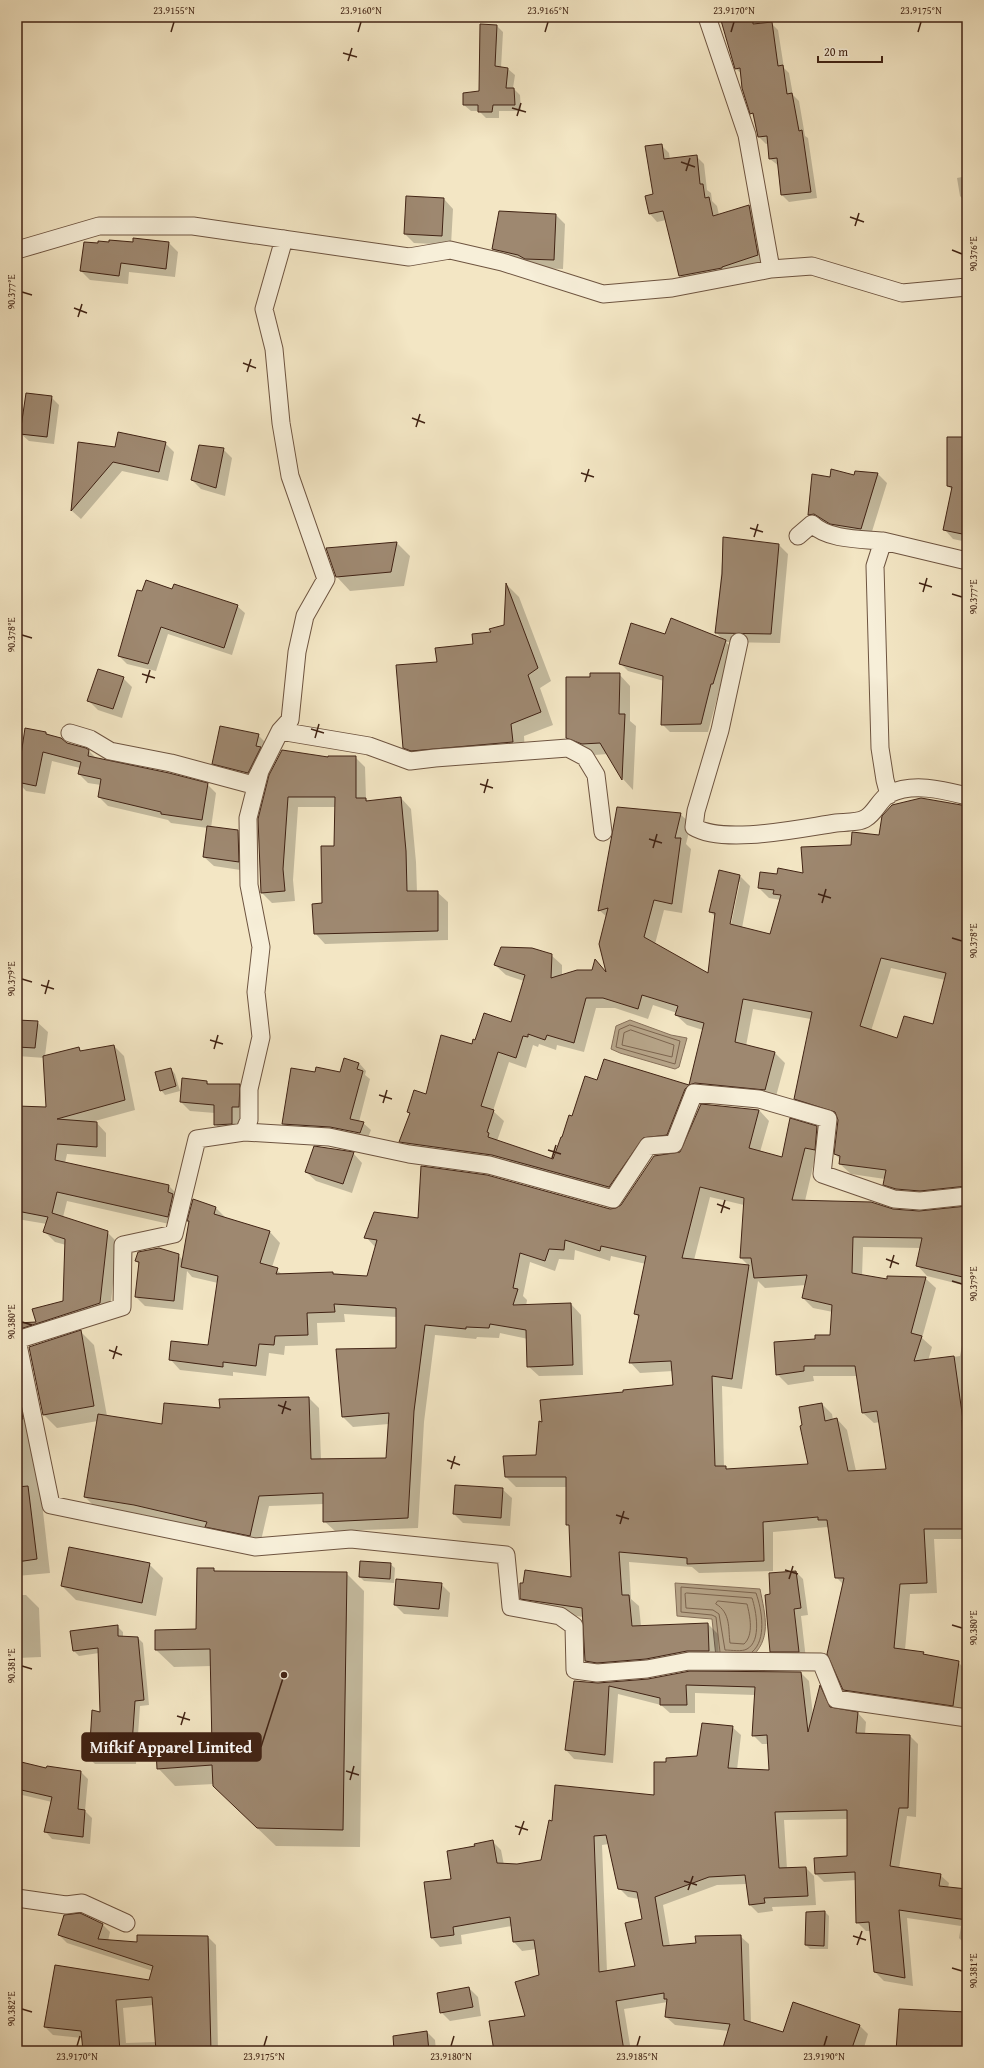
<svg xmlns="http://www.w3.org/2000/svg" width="984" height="2068" viewBox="0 0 984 2068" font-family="'Gentium Book Plus',serif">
  <rect width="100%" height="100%" fill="#f3e6c4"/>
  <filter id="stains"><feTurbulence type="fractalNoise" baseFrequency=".005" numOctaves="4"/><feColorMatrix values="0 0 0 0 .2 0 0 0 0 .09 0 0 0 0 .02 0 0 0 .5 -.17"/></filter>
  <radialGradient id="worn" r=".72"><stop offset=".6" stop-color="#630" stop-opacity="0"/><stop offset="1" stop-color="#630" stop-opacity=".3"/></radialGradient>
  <path fill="#b6a488" stroke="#87705a" d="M630,1020L671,1035L687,1038L679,1067L675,1069L620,1053L611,1049L616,1026Z
    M675,1583L760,1589C765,1615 773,1640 749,1659L716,1657L712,1619L677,1616Z"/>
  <path fill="#0003" fill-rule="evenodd" d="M491,17H521L494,20Z
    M719,17H760V24L771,23L778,30L784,68L789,73L793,95L799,101L805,136L808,138L817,198L789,202L782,195L779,166L770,159L769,143L766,144L758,136L742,74L736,69L722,20Z
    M497,26L503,32L501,68L508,69L515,75L513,88L520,95L521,111H499V118H486L479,111H471L464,105L479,92Z
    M661,145L669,153L670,160L696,156L704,164L707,190L711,193L712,201L717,206L719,215L749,206L757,214L766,263L688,284L680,276L666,220L657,222L650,214Z
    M967,176V204L960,196L957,178Z
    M444,199L453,209L451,245L414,243L405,234Z
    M556,215L565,224L563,269L535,268L502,258L493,249Z
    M134,243H169L178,252L175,277L129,272L128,284L90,280L81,271Z
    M51,397L59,405L54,444L29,441L21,434Z
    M967,438V542L953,539L944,529L952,490L948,486Z
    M79,443L116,448L165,443L174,452L168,481L122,471L81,519L72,511Z
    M223,449L232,458L225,496L201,489L192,480Z
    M856,472L878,474L887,483L870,538L818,524L809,515L812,475L831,479L855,476Z
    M724,538L779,545L788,554L780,643L726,642L733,649L721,691H719L708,732H670L662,724L664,681L628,671L620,663L666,635L724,641L716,632Z
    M397,543L410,556L404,586L350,591L337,577Z
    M507,585L519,597L551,681L540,688L553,725L524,736L525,755L417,760L404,747L474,644L505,626Z
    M173,590L237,606L245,613L232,655L168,634L156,671L127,664L119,656L143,592Z
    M619,674L630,686V721L636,726L633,790L623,779L608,754L594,755L579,749L567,738L591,678Z
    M123,678L132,687L122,718L98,710L89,701Z
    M46,733L67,743L89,751L97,759L207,784L216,793L211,828L238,831L247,841V871L214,866L204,857L208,828L171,823L168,820L108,806L99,797L101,785L88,783L79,774L80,768L52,761L45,794L26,791L17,781Z
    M258,735L267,744L257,782L222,772L213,763Z
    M355,757L365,767L366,799L368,802L401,798L411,809L416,862L417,892H437L448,902V940L325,944L315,933L335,847L336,807H298L293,880L295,901L272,903L262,893L259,819L329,758Z
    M967,807V1182L959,1179V1198L895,1195L884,1184L885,1179L851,1174L840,1164L841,1160L835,1154L839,1120L805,1109L795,1098L811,1019L753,1009L746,1046L775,1053L785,1063L775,1100L700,1094L690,1084L703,1030L687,1025L676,1015L677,1013L653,1005L648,1019L615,1008H596L584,1052L557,1045L556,1050L539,1044L538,1047L533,1045L526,1068L509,1062L493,1111L504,1121L497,1141L553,1160L573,1117L597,1081L688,1086L698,1096L677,1145L653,1148L619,1197L411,1152L400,1141L410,1114L408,1112L427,1095L476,1041L511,1023L524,981L506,975L495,965L551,955L562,965V976L592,971L595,961L607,973V917L599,910L680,814L691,824L686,844L691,849L682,913L664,910L655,944L709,975L716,917L710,912L740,876L750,886L742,928L771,935L781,900L769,898L759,888L777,875L804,874L852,846ZM738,882H740L730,929L728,928ZM891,968L945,980L933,1026L898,1040L871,1031Z
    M17,1021L37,1022L48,1032L45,1056L79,1048L82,1052L114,1046L124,1056L135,1110L95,1121L106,1133V1157L67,1154L65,1163L169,1186L179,1196L178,1226L67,1201L63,1217L107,1232L117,1242L110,1313L47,1333L37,1323L64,1302L66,1245L55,1242L45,1232L47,1224L17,1219V1079V1107L47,1108L45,1058L17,1056Z
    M359,1063L366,1071L365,1075L370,1079L359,1122L363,1123L371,1130L367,1140L290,1131L283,1124L316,1073H340Z
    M171,1069L175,1074L180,1091L165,1095L161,1090Z
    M207,1082L210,1085H239L249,1094L241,1132L224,1133L215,1124V1113L190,1111L181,1102Z
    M759,1110L769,1121L760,1152L783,1158L817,1127L827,1138L825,1160L815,1158L805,1201L919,1212L967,1213V1286L927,1276L917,1265L921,1248L863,1247L862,1276L888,1280L925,1278L936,1288L922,1338L932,1347L928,1361L960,1356L967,1320V1539H934L937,1593L910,1594L905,1650L958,1662L967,1671L963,1716L854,1700L844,1689L843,1584L836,1577L830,1530L827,1527L773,1532V1571L699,1573L692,1567L629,1562L631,1599L639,1606L641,1626L708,1624L718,1634L719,1661L596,1671L586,1661L583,1617L532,1609L521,1598L572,1578L570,1527L568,1524L567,1487H516L506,1477L537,1456L543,1423L624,1393L674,1386L673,1371L640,1373L630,1362L639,1318L636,1314L646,1264L611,1256L610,1261L575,1250L574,1260L559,1259L555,1271L530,1262L523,1296L527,1300L526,1306L571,1304L581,1315L583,1375L539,1376L528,1366V1339L500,1333L499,1338L477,1337L476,1339L435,1335L424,1422L418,1528L335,1531L324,1521V1504L269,1506L260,1545L210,1530L145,1515L95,1507L85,1497L98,1421L57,1428L44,1415L81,1332L94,1345L107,1416L163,1425L221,1409L309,1398L319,1408L321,1459H387L389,1424L353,1427L343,1417L397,1349V1317L344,1314L345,1322L317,1323L318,1345L285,1346L284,1355L269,1353L266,1376L233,1372V1376L180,1370L170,1359L209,1346L218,1283L192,1277L187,1271L183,1310L145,1306L136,1297L139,1264L136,1261L178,1255L183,1260L193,1201L216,1208L226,1218L270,1232L280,1243L272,1267L283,1275L333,1273L368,1277L376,1248L366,1237L419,1219L616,1209L681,1153ZM710,1197L744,1205L741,1258L750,1267L694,1260ZM758,1281L765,1288L806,1285L803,1298L813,1308L833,1312L831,1336L816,1340L777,1374L788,1385L814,1381L813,1376H857L863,1413L874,1423L880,1422L887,1470L856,1471L847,1430L837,1419L833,1420L832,1414L822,1404L809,1465L728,1470L724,1467L722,1386L742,1389Z
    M353,1153L362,1163L352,1193L316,1181L306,1172Z
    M17,1356L34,1432L50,1573L17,1576Z
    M502,1489L512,1498L510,1526L463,1523L454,1514Z
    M149,1564L163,1578L156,1616L76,1600L62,1586Z
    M390,1564L395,1568L394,1583L364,1581L360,1577Z
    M213,1569L216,1572L346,1573L364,1591L360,1847L276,1846L232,1804L214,1784L175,1786L158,1768L213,1748L211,1666L174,1667L156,1650L197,1630Z
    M796,1572L803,1579L808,1615L801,1616L806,1659L778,1658L771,1651V1595Z
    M441,1584L450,1593L448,1617L404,1614L395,1605Z
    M17,1595H26L39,1608L41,1657L17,1658Z
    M117,1626L123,1632V1637L138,1638L143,1643L149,1705L140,1706L136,1764H95L90,1759L101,1714L99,1653L79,1656L73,1650Z
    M801,1673L809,1681L813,1715L820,1687L828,1695L835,1709L858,1713L866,1722L865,1734L910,1736L918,1744L916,1817L907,1816L899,1869L940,1875L949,1883L948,1888L967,1890V1946L959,1938L961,1926L907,1918L913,1986L884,1981L875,1972L871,1931H866L857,1922V1880L824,1882L816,1874L848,1857V1819L784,1820L787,1869L806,1868L814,1876L816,1905L772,1907L773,1911L758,1913L750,1905L747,1884L717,1885L663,1905L670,1946L697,1944L740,1936L749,1944L751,2023L784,2033L860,2026L868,2034L863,2051H725L729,2031L675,2025L666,2017L668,2002L624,2009L631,2051H495L526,2017L540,1976L537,1949L522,1951L514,1942L512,1926L461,1935L462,1944L440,1947L432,1938L425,1883L453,1880L448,1852L492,1841L501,1850L504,1865H517L542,1861L655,1796L667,1763L698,1757L732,1727L741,1735L737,1770L770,1771L768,1744H762L753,1735L755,1695L695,1693V1713H670L661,1705L618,1694L613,1763L574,1759L566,1750L598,1684ZM609,1844L619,1888L628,1897L639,1899L643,1920L636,1967L607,1972L602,1845Z
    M17,1762L47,1769L81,1772L88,1779L85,1811L92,1818L90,1844L52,1839L45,1831L52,1802L18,1794L17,1797Z
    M825,1912L829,1916L828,1949H810L806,1945Z
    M102,1924L110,1932L108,1941L138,1943L208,1937L216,1945L218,2051H84L82,2038L53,2035L45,2027L150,1982L153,1971L67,1943L59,1935ZM153,2005L156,2042L126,2043L123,2008Z
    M469,1988L478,1997L481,2016L450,2021L441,2012Z
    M427,2032L435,2040L436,2051H395Z"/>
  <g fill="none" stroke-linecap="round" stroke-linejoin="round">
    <path stroke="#7c644e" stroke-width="1" d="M630,1025L680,1041L675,1064L616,1047L619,1030Z
      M631,1030L674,1045L672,1057L622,1045L624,1033Z
      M687,1593L752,1598C756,1610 762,1641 747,1649C742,1652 731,1650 725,1650L719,1614L713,1610L686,1608L685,1594Z
      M718,1601L747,1604C750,1616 754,1635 744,1644L730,1643C728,1628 731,1613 716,1604Z
      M720,1652L716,1617L712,1615L681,1612V1587L756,1593C762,1610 767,1640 752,1652"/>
  </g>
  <path fill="#9e8870" stroke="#412314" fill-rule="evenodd" d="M720,17H753V24L772,22L778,66L783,65L787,94L792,93L799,131L802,130L811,192L781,195L777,158L769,159L767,136L758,137L753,113L750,114L742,88L740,68L735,69Z
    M480,24L497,25L495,66L508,68L506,88H514L515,105H493L492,112H478V105H463V93L479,91Z
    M662,144L664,159L697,155L700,184H703L705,198L709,197L713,216L749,205L758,255L722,267V268L679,276L663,211L649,214L645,196L653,194L645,146Z
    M406,196L444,198L442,236L404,234Z
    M499,211L556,214L554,260L525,259L518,255L492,249Z
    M133,238L169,242L166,269L121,263L119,276L80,271L84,242L98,243V241L109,242V240L133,242Z
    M26,393L52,396L47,437L20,434Z
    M118,432L166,442L159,472L113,462L71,511L78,442L115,447Z
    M947,437H967V535L943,530L952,487L947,486Z
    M199,445L224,448L216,488L191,480Z
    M831,469L854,475L855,471L878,473L861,529L830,524L814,514L808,515L812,474L830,477Z
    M723,537L779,544L771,634L715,633L722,574Z
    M397,542L391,572L336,577L326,548Z
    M146,580L172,589L174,584L238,605L224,648L161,627L148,664L118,656L137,590L142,591Z
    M506,583L538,668L528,675L541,712L511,724L513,742L411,751L403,748L396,665L437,662L435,648L473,644L472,634L491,632L489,629L504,625Z
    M671,618L726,640L713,684H711L701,724L661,725L663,676L619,664L631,623L665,634Z
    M98,669L124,677L113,709L87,701Z
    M590,673H620L619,714H625L622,780L600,743L582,744L566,738V677H590Z
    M220,726L259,734L256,746L261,747L248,773L212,764Z
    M25,728L46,732V734L61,738L67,743L86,748L89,750L88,756L169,773L208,783L202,820L161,814V812L98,797L101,779L78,774L81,762L43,752L36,786L17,782Z
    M282,750L328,757V756H356V798H366V801L401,797L406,851L407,891H438V931L314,934L312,904L322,903L321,846H334L335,797H288L283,869L285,891L261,893L258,819L269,775Z
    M921,798L967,806V1186L920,1191L896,1189L883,1185L886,1170L839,1164L840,1156L834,1154L838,1120L835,1112L794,1099L812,1012L743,999L735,1042L775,1052L765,1090L695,1083L689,1085L704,1023L675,1015L678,1006L642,995L638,1009L603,998H586L574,1043L547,1035L545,1040L528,1034V1037L523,1036L516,1058L498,1052L481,1106L494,1110L487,1132L489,1133L488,1137L553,1159L561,1137H562L569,1115L572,1116L585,1076L597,1080L604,1059L689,1085L685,1089L667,1135L643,1138L609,1187L492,1155L399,1142L410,1113L407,1112L414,1090L426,1094L441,1035L472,1044L473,1039L475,1040L484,1013L511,1022L525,975L494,965L501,947L532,948L552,954L551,978L577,970H592L595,959L606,972L599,944L608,908L598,911L617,807L681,813L675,838H681L672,904L654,900L644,937L708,973L715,913L709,912L719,870L740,875L730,924L770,934L781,895L773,894L774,890L758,888L760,872L777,874L778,868L803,873L801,847L851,845L852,832L879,835L882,816L892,805ZM881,958L946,973L933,1024L904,1016L897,1038L860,1026Z
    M207,826L238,830L239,862L203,857Z
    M17,1020L38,1021L35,1048L17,1047Z
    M114,1045L125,1100L57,1119L97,1122V1147L57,1144L55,1160L169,1185L168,1192L173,1194L168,1217L57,1192L52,1213L108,1231L100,1303L17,1330V1323L36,1322L32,1309L63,1301L65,1239L43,1232L48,1217L17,1211V1106L46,1107L43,1056L79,1047L80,1051Z
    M344,1058L359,1063L357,1069L363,1071L350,1119L364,1122L360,1133L330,1127L282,1124L291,1068L315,1072L316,1067L340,1072Z
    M171,1068L176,1086L160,1091L155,1072Z
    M182,1078L207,1081V1084H240L239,1107H232V1124L214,1125V1105L180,1102Z
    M701,1104L759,1110L749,1148L782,1157L790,1118L817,1126L815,1150L805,1148L792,1200L871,1202L893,1209L919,1211L967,1206V1278L916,1266L922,1238L853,1237L852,1273L887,1279V1276L926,1277L911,1333L922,1336L914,1361L954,1356L963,1420H962L965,1476H967V1529H924L927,1583L900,1584L894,1648L924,1652L923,1654L959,1661L953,1706L843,1690L827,1654L844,1578H835L827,1520H818V1517L763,1522L764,1561L687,1564V1558L619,1552L622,1595H629L632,1626L708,1623L709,1651H687L646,1659L597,1663L585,1661L582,1608L520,1599V1583H523L525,1570L571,1577L569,1525H566V1477H505L503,1456L536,1455L539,1421L542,1422L540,1400L623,1392V1390L673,1385L671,1361L629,1363L639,1315L634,1314L646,1256L601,1246L600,1251L565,1240L564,1250L549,1249L545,1261L520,1253L513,1288L518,1289L513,1305L571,1303L573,1365L527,1367L526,1330L490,1324L489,1328L466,1327V1329L425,1325L414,1411L408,1518L323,1522V1493L259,1496L250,1536L205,1527L207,1522L134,1505L84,1497L98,1414L162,1424L164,1403L220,1408L219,1399L309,1397L311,1459L386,1458L389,1413L342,1417L336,1349L396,1348V1308L334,1304L335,1312L307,1313L308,1335L275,1336L274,1345L259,1344L256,1366L223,1362V1367L169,1360L171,1341L208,1345L218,1276L181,1267L189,1221H187L193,1199L216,1207L214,1214L270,1231L260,1263L278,1268L276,1274L333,1272V1274L367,1276L377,1240L364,1238L374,1212L418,1218L421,1166L487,1175L610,1209L616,1208L621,1205L654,1156L680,1152ZM700,1187L744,1198L740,1258H751L754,1278L807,1275L802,1298L832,1305L830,1335H815V1339L774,1342L776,1375L804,1371V1366H855L862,1413L877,1411L886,1469L848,1471L837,1418L825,1421L822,1403L799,1407L802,1425L800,1426L808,1464L726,1469V1466H715L712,1376L732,1379L749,1265L682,1258Z
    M314,1146L354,1152L343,1184L305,1172Z
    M159,1248L179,1254L174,1301L135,1297L139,1262L135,1261L138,1252Z
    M81,1330L94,1406L43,1415L29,1347Z
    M17,1390L23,1419L17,1420Z
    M455,1485L503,1488L501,1518L453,1514Z
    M28,1486L37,1559L17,1562V1487Z
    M69,1547L150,1563L142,1603L61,1586Z
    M360,1561L391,1563L390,1579L359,1577Z
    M197,1568H214V1571L347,1572L343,1830L257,1828L213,1786L212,1765L157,1769L156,1750L212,1747L210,1649L155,1650V1630L196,1629Z
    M796,1571L801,1608L794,1609L799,1652H770L765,1595L770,1594L769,1573Z
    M396,1579L442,1583L439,1609L394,1605Z
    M118,1625V1636L138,1637L144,1700L135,1701L131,1759H89L92,1710L100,1712L98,1648L73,1651L70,1631Z
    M690,1671L801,1672L808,1732L820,1685L830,1707L858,1712L856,1733L910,1735L908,1808H899L890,1866L941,1874L939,1886L967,1889V1920L899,1910L905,1978L874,1972L869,1922L856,1923L855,1872L815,1874L814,1858L847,1856V1810L775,1812L779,1868L806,1867L808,1896L764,1898L765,1903L749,1905L745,1875L709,1877L655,1897L663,1946L696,1943L695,1936L741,1935L744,2020L783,2032L793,2002L860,2025L851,2051H722L730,2024L665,2017L667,1999H664V1993L616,2001L624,2051H494L489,2021L525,2016L515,1982L539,1975L534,1940L513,1942L510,1917L453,1927L454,1935L431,1938L424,1882L451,1879L447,1851L475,1846L474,1844L493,1840L497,1863L517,1864L541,1860L549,1820L552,1821L555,1785L654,1795V1762H666V1758L697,1756L702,1723L733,1726L728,1768L769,1770L767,1735L752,1736L755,1687L686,1685L687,1705H660V1698L609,1686L605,1755L565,1750L574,1681L598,1683L648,1679ZM606,1835L618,1889L637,1892L642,1919L625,1923L635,1966L599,1972L594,1836Z
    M17,1761L46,1768L47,1766L81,1771L78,1809L85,1810L83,1837L44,1832L52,1797L17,1789Z
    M825,1911L824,1946L805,1945L806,1912Z
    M80,1913L103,1924L98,1939L137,1942V1935L208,1936L211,2051H156L152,1997L116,2000L120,2051H83L81,2031L44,2027L55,1965L149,1980L153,1966L58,1935L64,1915Z
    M469,1987L473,2007L440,2013L437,1993Z
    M899,2009L967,2012V2051H896Z
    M427,2031L429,2051H394L393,2036Z"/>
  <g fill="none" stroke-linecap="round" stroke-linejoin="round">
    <g stroke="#6e5440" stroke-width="19">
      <path id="street" d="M707,17L747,135L771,269L812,266L902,293L967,287
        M17,250L99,226H193L409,257L450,250L502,262L603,294L672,288L771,269
        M798,536L812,524C828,540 861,539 883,541
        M739,642L720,730L696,811L694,827C724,845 801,828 836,823C844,822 859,823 866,818C875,813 880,799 889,794C913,782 943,790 967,796
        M280,731L369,746L410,761L435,758L568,748L585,757L596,775L603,832
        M70,733L90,739L110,751L171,763L253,785L260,771
        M889,795L885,780L880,748L875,566L883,541L967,561
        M244,1132L249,1120V1089L261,1037L256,992L261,947L249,885L248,818L260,771L280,731L290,720L297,652L305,616L326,579L290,476L281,423L274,349L264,309L284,239
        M17,1340L122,1307L123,1245L174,1234L197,1139L244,1132L329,1137L409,1154L489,1165L613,1199L648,1146L674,1144L694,1093L759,1099L828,1119L822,1174L894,1199L920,1201L967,1196
        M17,1340L51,1505L255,1547L351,1539L506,1555L511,1607L560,1616L574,1626L575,1670L597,1673L647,1669L689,1661L821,1662L836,1699L967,1718
        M17,1898L66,1905L82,1903L126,1923"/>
    </g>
    <use href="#street" stroke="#f7efd9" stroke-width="17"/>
  </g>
  <path fill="none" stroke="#412314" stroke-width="1.5" d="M171,32L174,22M358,32L361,22M545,32L548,22M731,32L734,22M918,32L921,22M343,53L357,57M348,61L352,48M512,108L526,112M517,116L521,103M681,162L695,167M686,171L690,158M850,217L864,222M855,226L859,213M952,250L962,254M22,292L32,295M74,308L87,313M78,317L82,304M243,363L256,368M247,372L251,359M412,418L425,423M416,427L420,414M581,473L594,477M585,482L589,469M750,528L763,532M754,537L758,524M919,583L932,587M923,592L927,578M952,594L962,597M22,635L32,638M142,674L155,678M146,683L150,670M311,729L324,733M315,738L319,724M480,784L493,788M484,793L488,779M649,839L662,843M653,848L657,834M818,894L831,898M822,903L826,889M952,938L962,941M22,979L32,982M41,985L54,989M45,994L49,980M210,1040L223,1044M214,1049L218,1035M379,1095L392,1099M383,1103L387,1090M548,1150L561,1154M552,1158L556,1145M717,1204L730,1209M721,1213L725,1200M886,1259L899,1264M890,1268L894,1255M952,1281L962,1284M22,1322L32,1325M109,1350L122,1355M113,1359L117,1346M278,1405L291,1410M282,1414L286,1401M447,1460L460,1465M451,1469L455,1456M616,1515L629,1519M620,1524L624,1511M785,1570L798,1574M789,1579L793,1566M952,1625L962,1628M22,1666L32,1669M177,1716L190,1720M181,1725L185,1712M346,1771L359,1775M350,1780L354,1766M515,1826L528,1830M519,1835L524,1821M684,1881L697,1885M688,1890L693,1876M853,1936L866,1940M857,1945L862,1931M952,1968L962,1971M22,2009L32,2012M77,2046L80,2036M264,2046L267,2036M451,2046L454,2036M637,2046L640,2036M824,2046L827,2036"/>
  <path fill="none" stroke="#412314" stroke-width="1.5" d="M284 1675L261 1747"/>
  <circle fill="#412314" stroke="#f7efd9" stroke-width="1.5" cx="284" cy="1675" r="4"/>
  <rect fill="#412314" stroke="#412314" stroke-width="1.5" x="82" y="1733" width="179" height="28" rx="4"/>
  <g font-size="16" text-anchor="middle" font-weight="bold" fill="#fff">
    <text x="171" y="1753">Mifkif Apparel Limited</text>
  </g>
  <rect width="984" height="2068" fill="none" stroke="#f3e6c4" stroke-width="44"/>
  <path d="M818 56v6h64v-6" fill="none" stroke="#412314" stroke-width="2"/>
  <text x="824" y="56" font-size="12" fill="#412314" stroke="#f7efd9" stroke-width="3" paint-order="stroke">20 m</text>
  <rect x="22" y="22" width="940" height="2024" fill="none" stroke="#412314" stroke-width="1.5"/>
  <g font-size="10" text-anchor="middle" fill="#412314">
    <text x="174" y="14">23.9155°N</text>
    <text x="361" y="14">23.9160°N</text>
    <text x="548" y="14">23.9165°N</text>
    <text x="734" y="14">23.9170°N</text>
    <text x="921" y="14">23.9175°N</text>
    <text transform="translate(973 254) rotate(-90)" y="4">90.376°E</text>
    <text transform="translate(11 292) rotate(-90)" y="4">90.377°E</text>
    <text transform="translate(973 597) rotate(-90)" y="4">90.377°E</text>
    <text transform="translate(11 635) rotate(-90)" y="4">90.378°E</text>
    <text transform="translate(973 941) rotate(-90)" y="4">90.378°E</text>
    <text transform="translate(11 979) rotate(-90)" y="4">90.379°E</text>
    <text transform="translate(973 1284) rotate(-90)" y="4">90.379°E</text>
    <text transform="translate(11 1322) rotate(-90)" y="4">90.380°E</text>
    <text transform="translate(973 1628) rotate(-90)" y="4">90.380°E</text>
    <text transform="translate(11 1666) rotate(-90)" y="4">90.381°E</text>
    <text transform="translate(973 1971) rotate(-90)" y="4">90.381°E</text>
    <text transform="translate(11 2009) rotate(-90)" y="4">90.382°E</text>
    <text x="77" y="2060">23.9170°N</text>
    <text x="264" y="2060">23.9175°N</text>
    <text x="451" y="2060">23.9180°N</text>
    <text x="637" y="2060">23.9185°N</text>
    <text x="824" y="2060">23.9190°N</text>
  </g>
  <rect width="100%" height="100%" filter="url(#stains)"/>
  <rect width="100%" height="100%" fill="url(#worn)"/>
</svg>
